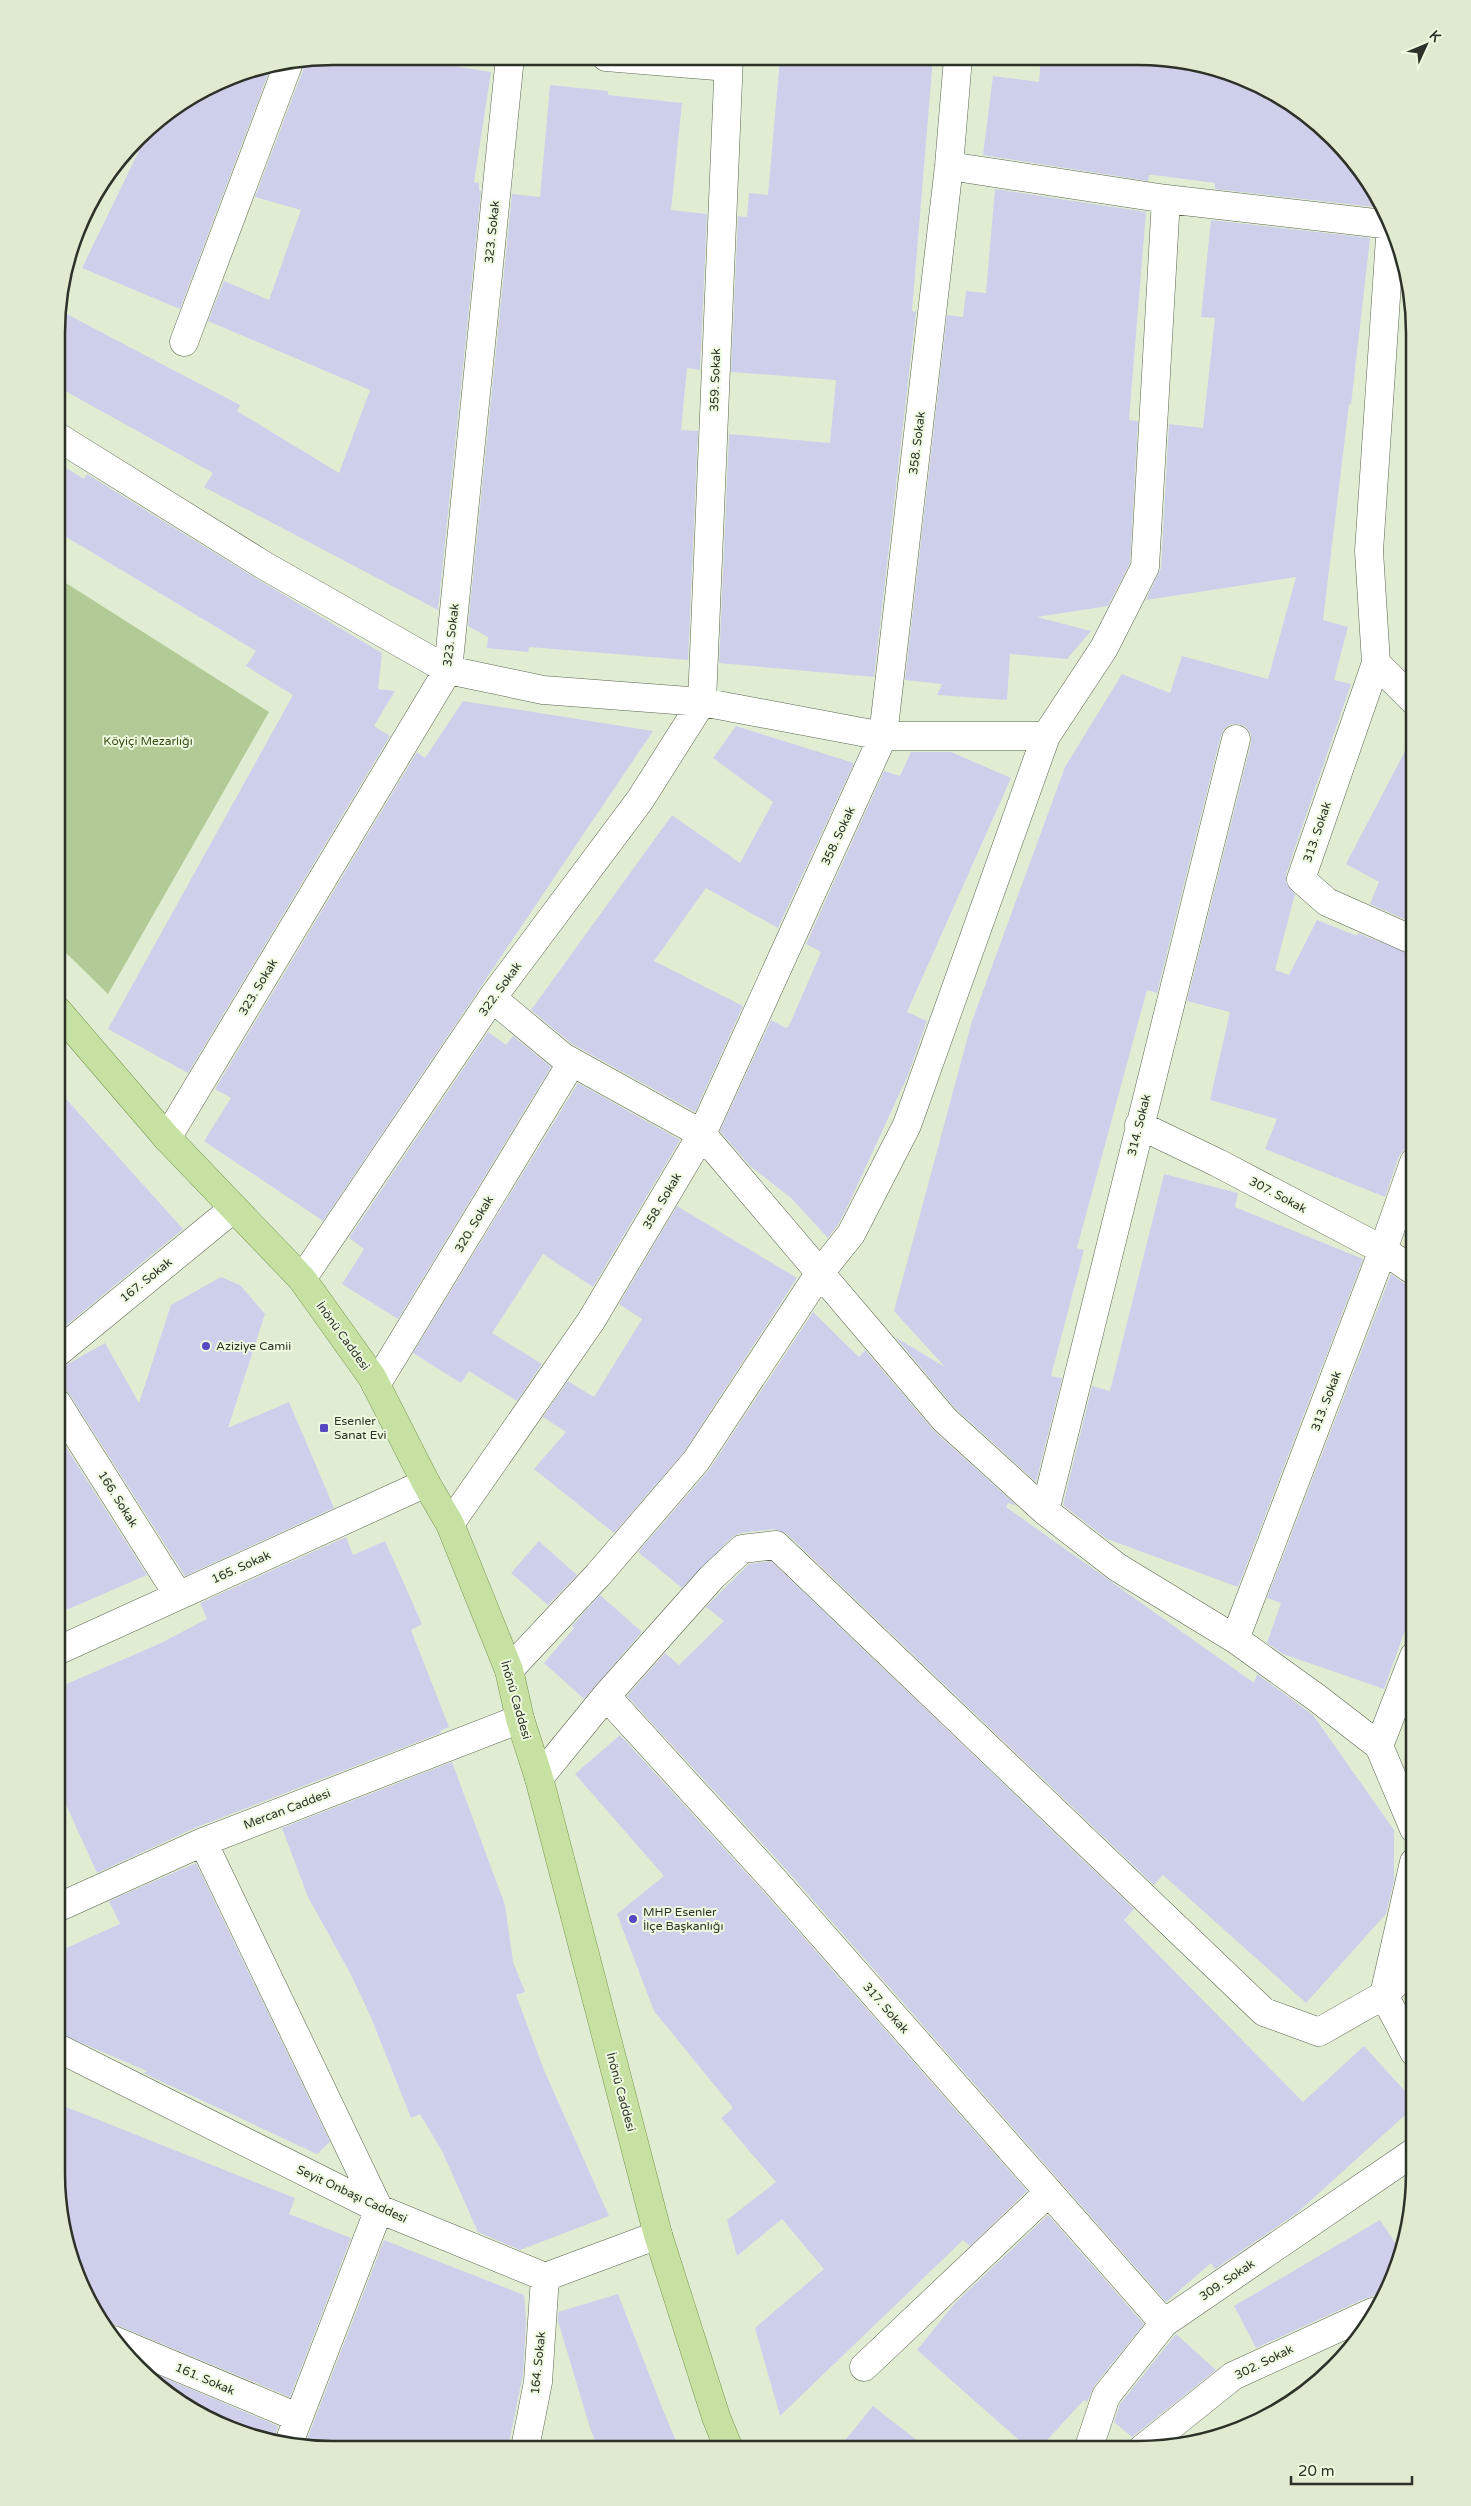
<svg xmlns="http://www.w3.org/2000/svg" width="1471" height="2506" viewBox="0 0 1471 2506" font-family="'Varela Round',sans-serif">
  <rect width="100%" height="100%" fill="#e1edd3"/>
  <path fill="#b2ca96" d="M58,578L269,712L108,994L58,945Z"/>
  <path fill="#ced0eb" d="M333,56H392L491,72L474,182L479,183V191H481L438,610L204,487L213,473L58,387L59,310L240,405L237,411L339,473L370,390L208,321L224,281L269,300L301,210L255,197L303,70V62Z
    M780,58H933L912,311L916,312L874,677L719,663L729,434L830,443L836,380L731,372L738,216L747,217L749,193L768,195Z
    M1041,58L1174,59L1244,77L1307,114L1358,165L1375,195L1374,207L1215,189V183L1154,175H1149L1148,181L983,155L993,76L1039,82Z
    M270,69L180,309L82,268L152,124L227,77Z
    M550,85L608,91V95L682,103L671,210L707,214L700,370L687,368L681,430L698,431L688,660L529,647L528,652L487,648L488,637L468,626L512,194L540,197Z
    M995,189L1146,212L1129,420L1138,421L1130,563L1108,606L1037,617L1091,631L1067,659L1010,654L1007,700L937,695L942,684L905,680L947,315L963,317L966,291L986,293Z
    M1211,220L1370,238L1351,405L1349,404L1323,620L1348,627L1334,680L1351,684L1286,874V883L1295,894L1275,970L1289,975L1317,920L1357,936L1358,933L1415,956L1414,1147L1404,1150L1399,1156L1385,1197L1265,1149L1277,1119L1210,1100L1230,1012L1187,1001L1251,743V734L1246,727L1239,724H1231L1224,729L1221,735L1157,993L1147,990L1087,1211L1077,1248L1084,1250L1051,1376L1062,1378L1036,1482L956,1409L895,1337L945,1367L894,1311L972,1021L1065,767L1122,674L1170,693L1182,656L1268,679L1296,577L1146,600L1161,568L1169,424L1203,428L1215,318L1201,317Z
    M58,463L84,479L87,474L257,579L382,653L378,689L395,691L374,726L390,736L188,1073L108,1029L293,695L246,666L256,651L58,532Z
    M463,701L653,731L323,1221L204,1141L231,1098L215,1089L417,752L425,758Z
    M736,726L854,763L778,928L706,888L654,961L743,1006L695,1112L572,1044L531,1010L672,815L740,863L773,802L713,758Z
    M1415,732V924L1370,904L1379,882L1346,864Z
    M911,752H951L1011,778L907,1012L927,1021L908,1075L850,1201L838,1225L828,1238L791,1198L750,1166L720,1131L771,1020L786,1028L789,1026L821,952L806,944L884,771L900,776Z
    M488,1032L506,1045L513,1036L551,1067L398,1319L342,1284L364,1249L349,1238Z
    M578,1083L680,1140L593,1287L543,1254L518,1293L492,1333L542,1364L517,1401L469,1371L461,1383L413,1353Z
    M58,1090L183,1229L57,1333V1255Z
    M1164,1174L1238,1193L1235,1207L1363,1259L1238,1587L1107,1539L1063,1505L1092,1386L1110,1391Z
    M677,1206L797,1278L684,1452L614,1533L534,1469L566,1432L543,1417L568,1381L594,1397L642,1319L619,1304Z
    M1391,1274L1405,1284L1414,1286V1605L1384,1689L1283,1654L1267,1643L1281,1603L1267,1598Z
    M221,1277L240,1285L265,1314L228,1428L289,1402L334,1508L185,1576L70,1395L65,1389L57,1388V1370L105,1343L139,1403L171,1305Z
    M813,1312L859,1357L865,1350L934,1431L1017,1506L1008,1503L1006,1507L1254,1683L1257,1674L1313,1715L1394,1830V1881L1386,1914L1306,2003L1163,1875L1154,1885L786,1533L774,1529L740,1533L732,1537L682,1588L638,1552L709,1470Z
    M57,1433L147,1575L57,1614Z
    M346,1537L353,1555L385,1541L422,1624L411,1630L449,1727L440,1731L441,1733L197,1827L97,1873L57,1785V1688L159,1644L207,1619L200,1603Z
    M539,1541L577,1575L548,1605L511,1573Z
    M771,1561L1134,1909L1124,1920L1303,2102L1364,2046L1414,2101V2107L1297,2213L1215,2269L1211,2263L1166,2302L784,1867L627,1696L665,1653L679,1665L724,1621L706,1607L749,1564Z
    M600,1595L642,1632L584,1699L544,1663L574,1628L572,1626Z
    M620,1735L760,1888L1027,2191L970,2246L963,2240L780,2416L755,2328L824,2269L782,2219L737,2256L727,2220L776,2182L721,2118L733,2108L654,2011L617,1914L664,1876L575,1774Z
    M452,1762L505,1905L513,1962L525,1992L516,1995L544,2070L609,2216L520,2250L478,2232L442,2151L420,2114L411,2118L370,2015L350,1973L308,1897L282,1828Z
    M196,1863L330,2142L317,2154L143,2073L147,2071L56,2032L57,1952L120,1924L109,1901Z
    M56,2103L295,2198L289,2214L351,2238L290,2397L119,2326L112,2324L105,2327L77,2279L56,2173Z
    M1048,2215L1144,2324L1094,2386L1087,2402L1084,2400L1039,2449H1029L917,2350L955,2303Z
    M1380,2220L1402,2253L1400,2262L1380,2299L1374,2296L1366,2298L1256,2348L1234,2306Z
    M384,2240L524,2295L526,2321L523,2374L508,2448L304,2447Z
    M618,2294L663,2410L679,2448H598L590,2428L558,2321V2312Z
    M1176,2334L1216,2370L1132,2437L1114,2422L1120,2404Z
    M141,2368L278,2426L273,2441L227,2429L164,2392Z
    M873,2406L928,2449H838Z"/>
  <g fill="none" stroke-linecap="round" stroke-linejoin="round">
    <g stroke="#5a654e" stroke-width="29">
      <path id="minor" d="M606,57L728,67
        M949,166L1166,199L1392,225
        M1391,223L1369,551L1376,663L1415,702
        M184,342L288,65
        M58,437L265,566L448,670L543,690L702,702L883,736H1046
        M1376,663L1301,879L1327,902L1415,941
        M492,998L563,1057L702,1134L945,1420L1045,1511L1117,1567L1235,1639L1317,1698L1379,1746L1414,1829
        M1139,1125L1218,1163L1383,1250L1414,1271
        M167,1138L448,670L510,57
        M302,1279L492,998L640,800L702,702L729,57
        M57,1353L234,1208
        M376,1385L572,1062
        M57,1403L178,1595
        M1045,1511L1236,739
        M450,1524L591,1321L702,1134L883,736L949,166L958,58
        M1235,1639L1383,1250L1414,1162
        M57,1651L426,1483
        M509,1670L598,1575L696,1461L819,1274L851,1234L907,1125L1046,736L1104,648L1145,567L1166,199
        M606,1696L772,1878L1164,2323
        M1379,1746L1414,1656
        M539,1778L606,1696L712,1577L742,1549L776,1545L1264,2012L1319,2032L1384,1995L1414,1965
        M203,1842L379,2209L288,2445
        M57,1908L203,1842L520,1719
        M56,2047L379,2209L545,2277L658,2235
        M1414,2052L1384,1995L1414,1862
        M113,2340L297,2417
        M864,2367L1049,2192
        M525,2448L538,2382L545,2277
        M1142,2449L1233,2376L1373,2312
        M1088,2450L1106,2396L1164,2323L1414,2152"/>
    </g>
    <g stroke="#789750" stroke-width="29">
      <path id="major" d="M58,1011L167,1138L302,1279L372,1377L426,1483L450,1524L509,1670L520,1719L539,1778L658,2235L716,2417L729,2449"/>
    </g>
    <use href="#minor" stroke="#fff" stroke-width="28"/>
    <use href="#major" stroke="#c7e1a3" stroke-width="28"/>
  </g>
  <g fill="#5548c0" stroke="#eefae0" stroke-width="2">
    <circle cx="206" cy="1346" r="5"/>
    <rect x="319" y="1423" width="10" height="10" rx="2.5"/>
    <circle cx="633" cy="1919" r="5"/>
  </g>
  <g text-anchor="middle" stroke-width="4" stroke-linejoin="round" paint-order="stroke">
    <g font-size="12" fill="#2d3228" stroke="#eefae0">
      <text transform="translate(492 232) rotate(-84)" y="4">323. Sokak</text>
      <text transform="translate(715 380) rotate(-88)" y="4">359. Sokak</text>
      <text transform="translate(917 443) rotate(-83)" y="4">358. Sokak</text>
      <text transform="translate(451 635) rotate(-83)" y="4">323. Sokak</text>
      <text transform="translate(1317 832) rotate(-71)" y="4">313. Sokak</text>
      <text transform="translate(838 836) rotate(-65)" y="4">358. Sokak</text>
      <text transform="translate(258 987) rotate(-59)" y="4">323. Sokak</text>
      <text transform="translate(500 989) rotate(-54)" y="4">322. Sokak</text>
      <text transform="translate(1139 1125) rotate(-76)" y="4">314. Sokak</text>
      <text transform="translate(1278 1195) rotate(28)" y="4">307. Sokak</text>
      <text transform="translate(662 1201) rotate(-59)" y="4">358. Sokak</text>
      <text transform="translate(474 1224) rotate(-59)" y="4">320. Sokak</text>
      <text transform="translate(146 1280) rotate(-39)" y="4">167. Sokak</text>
      <text transform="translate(343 1336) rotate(54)" y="4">İnönü Caddesi</text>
      <text transform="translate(1326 1401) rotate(-69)" y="4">313. Sokak</text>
      <text transform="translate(118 1499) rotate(58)" y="4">166. Sokak</text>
      <text transform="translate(241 1567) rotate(-24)" y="4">165. Sokak</text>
      <text transform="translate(516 1700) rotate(74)" y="4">İnönü Caddesi</text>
      <text transform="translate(287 1809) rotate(-21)" y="4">Mercan Caddesi</text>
      <text transform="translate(886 2008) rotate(49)" y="4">317. Sokak</text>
      <text transform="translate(621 2092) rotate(75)" y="4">İnönü Caddesi</text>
      <text transform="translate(352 2194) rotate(25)" y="4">Seyit Onbaşı Caddesi</text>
      <text transform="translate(1227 2280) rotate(-34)" y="4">309. Sokak</text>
      <text transform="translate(1264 2362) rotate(-26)" y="4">302. Sokak</text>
      <text transform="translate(538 2363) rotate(-84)" y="4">164. Sokak</text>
      <text transform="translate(205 2379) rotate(23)" y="4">161. Sokak</text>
    </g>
    <g font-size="12" fill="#384d18" stroke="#eefae0">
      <text x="148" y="745">Köyiçi Mezarlığı</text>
    </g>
    <g font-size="12" fill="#2d3228" stroke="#eefae0" text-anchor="start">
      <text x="216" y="1350">Aziziye Camii</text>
      <text x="334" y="1425">Esenler<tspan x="334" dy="14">Sanat Evi</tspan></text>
      <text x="643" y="1916">MHP Esenler<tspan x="643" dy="14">İlçe Başkanlığı</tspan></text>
    </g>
  </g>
  <path d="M0 0H1471V2506H0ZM333 65H1138A268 268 0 0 1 1406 333V2173A268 268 0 0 1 1138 2441H333A268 268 0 0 1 65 2173V333A268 268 0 0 1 333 65Z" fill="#dfead1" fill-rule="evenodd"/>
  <path fill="none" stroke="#2d3228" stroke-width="2.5" d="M333 65H1138A268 268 0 0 1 1406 333V2173A268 268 0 0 1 1138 2441H333A268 268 0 0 1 65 2173V333A268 268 0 0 1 333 65Z"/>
  <g transform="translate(1426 45) rotate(46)" stroke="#eefae0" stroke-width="4" paint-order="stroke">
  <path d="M0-4L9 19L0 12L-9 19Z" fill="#2d3228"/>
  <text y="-8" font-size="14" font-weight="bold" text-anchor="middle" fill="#2d3228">K</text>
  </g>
  <path d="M1291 2476v8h121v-8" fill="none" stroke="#2d3228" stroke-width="2.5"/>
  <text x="1298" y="2476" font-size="15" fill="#2d3228" stroke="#eefae0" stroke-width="4" paint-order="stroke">20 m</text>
</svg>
